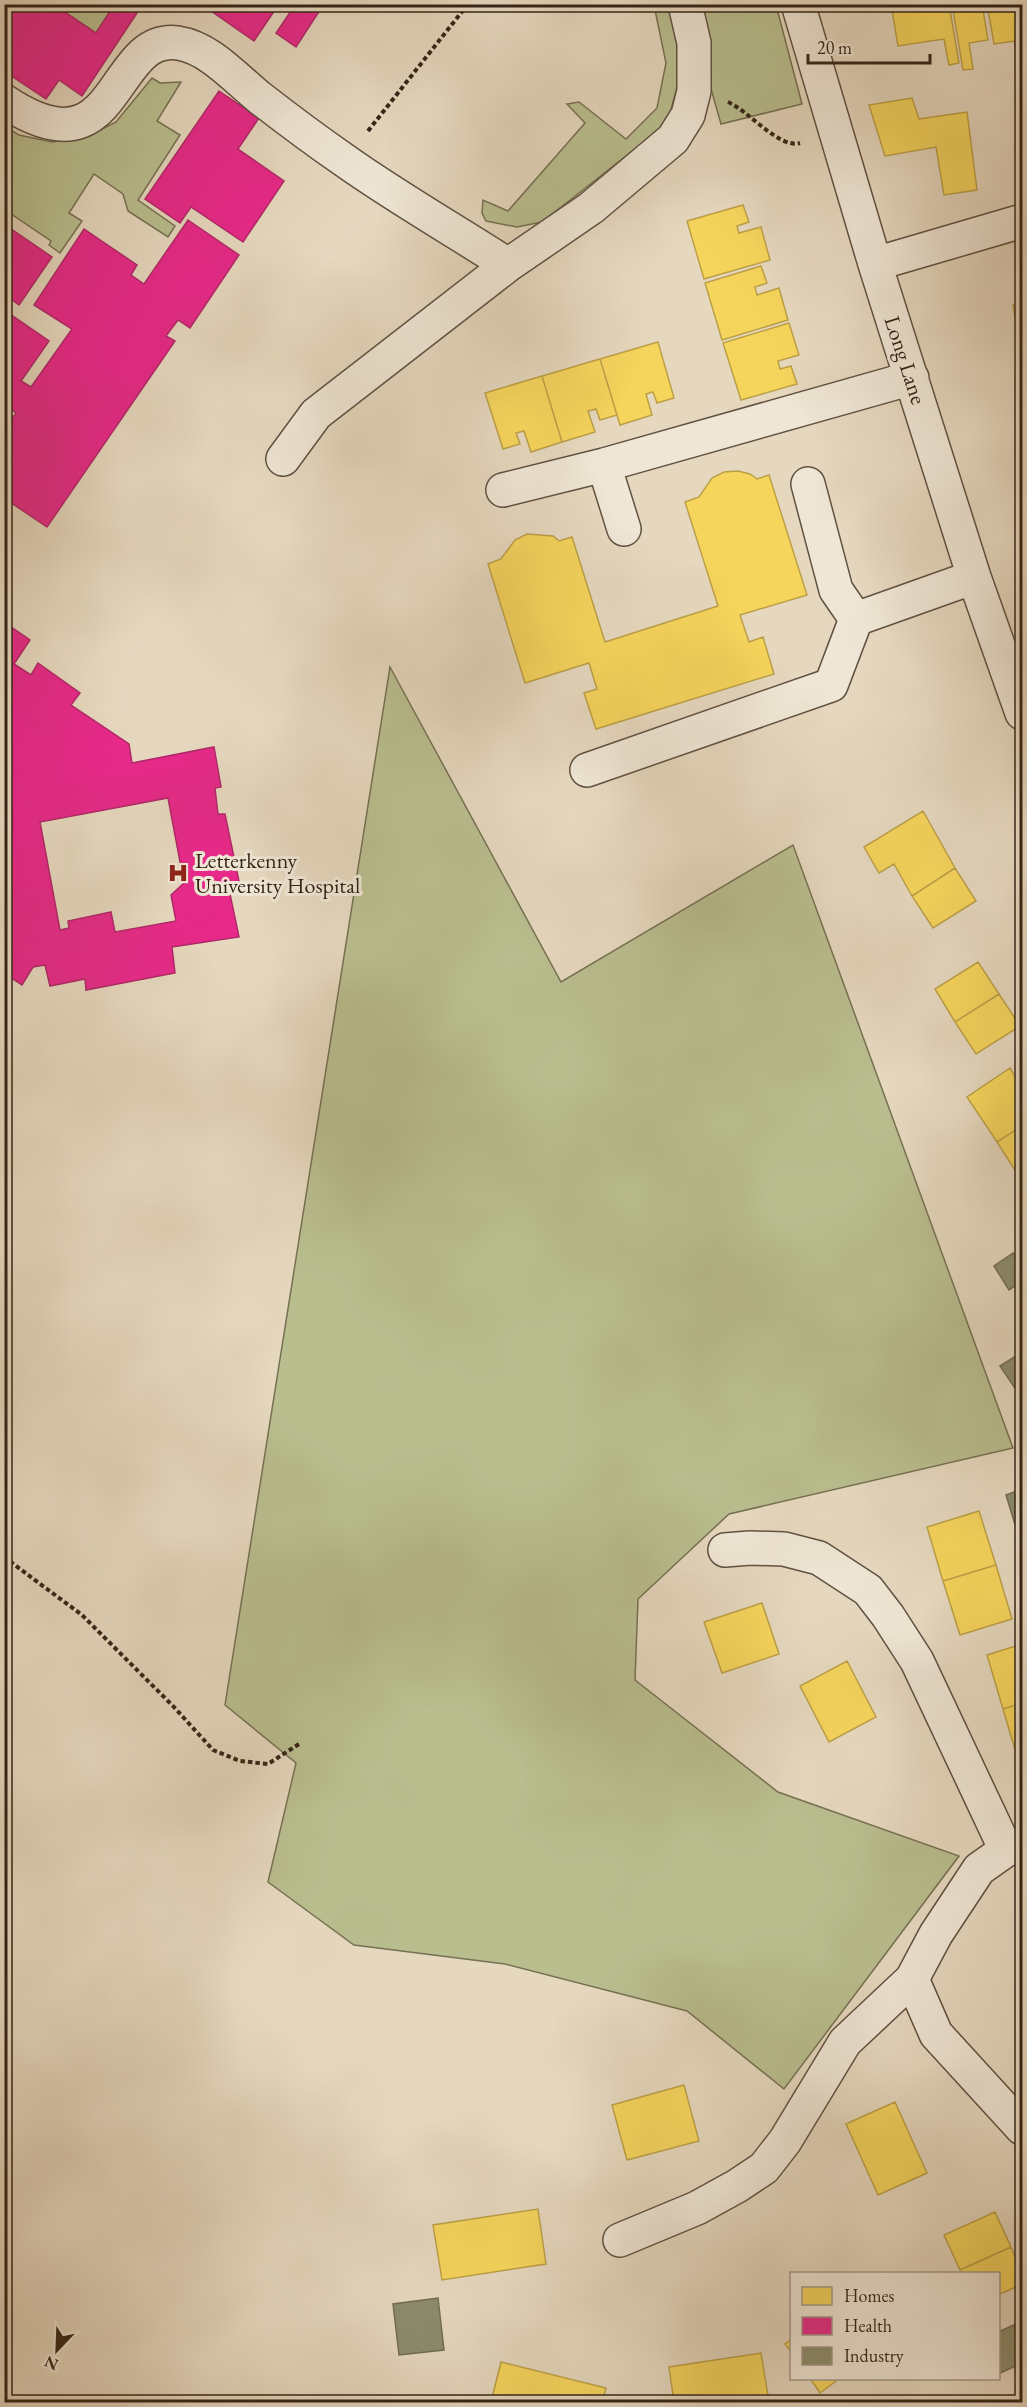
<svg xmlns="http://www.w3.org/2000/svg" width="1027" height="2407" viewBox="0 0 1027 2407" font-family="'EB Garamond',serif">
  <rect width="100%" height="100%" fill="#e6d8bf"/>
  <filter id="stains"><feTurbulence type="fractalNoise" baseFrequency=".00333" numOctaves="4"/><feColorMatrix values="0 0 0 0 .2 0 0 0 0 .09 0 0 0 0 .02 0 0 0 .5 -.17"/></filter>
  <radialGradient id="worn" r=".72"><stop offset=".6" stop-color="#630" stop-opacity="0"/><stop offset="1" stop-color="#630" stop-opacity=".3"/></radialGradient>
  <path fill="#b9be8f" stroke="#767153" stroke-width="1.5" d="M53,5H103L111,10L96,33Z
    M654,5H669L676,29L680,76L669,117L654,134L542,222L517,227L486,221L482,213L483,200L508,211L585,123L567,104L579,102L626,139L657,108L666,63Z
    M700,5H776L802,104L721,124L708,78Z
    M152,78L160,83L181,82L157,121L180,135L138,200L175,226L168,237L128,211L123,194L94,174L69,213L82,221L60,253L49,245L51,241L11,214L8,218L5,216L4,126L19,135L52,142L89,136L116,122Z
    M390,667L561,982L793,845L1013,1448L729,1514L638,1599L635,1680L778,1792L959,1856L784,2089L687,2011L505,1964L354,1945L268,1882L296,1763L225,1705Z"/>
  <path fill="#f6d55c" stroke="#bca047" stroke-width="1.5" d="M891,4H949L959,63L949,65L944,39L898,46Z
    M952,4H982L988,40L969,43L973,69L963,70Z
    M987,4H1018L1022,27V66H1020L1014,41L994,44Z
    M912,98L919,119L967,112L977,190L944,195L936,147L885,156L869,105Z
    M743,205L749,222L737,226L739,233L761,227L770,260L704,279L687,221Z
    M761,266L767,283L755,287L757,295L779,288L788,320L722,340L705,283Z
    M1022,304V358L1013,305Z
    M789,323L799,355L778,361L780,369L791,366L797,384L741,400L723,343Z
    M658,342L674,398L657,403L653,392L646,394L652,415L620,425L600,359Z
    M600,359L617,415L600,420L596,409L588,411L595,432L562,442L542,376Z
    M542,376L562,442L531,452L524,431L516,433L520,444L503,449L485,393Z
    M738,471L750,474L757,479L769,475L807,595L740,615L749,642L763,637L774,674L596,729L584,693L597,689L589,663L525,683L488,564L501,559L515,540L527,534L553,536L559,541L572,537L605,642L718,606L685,502L699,497L712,478L724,472Z
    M923,811L955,868L912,896L894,864L879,873L864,847Z
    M955,868L976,901L933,928L912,896Z
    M978,962L999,994L955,1022L935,989Z
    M999,994L1020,1026L976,1054L955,1022Z
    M1010,1068L1022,1088V1126L997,1142L967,1097Z
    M1022,1126V1172L1018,1175L997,1142Z
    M979,1511L996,1565L943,1581L927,1527Z
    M996,1565L1012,1619L960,1635L943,1581Z
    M762,1603L779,1654L722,1673L704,1622Z
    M1022,1644V1703L1003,1709L987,1655Z
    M847,1661L876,1717L829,1742L800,1686Z
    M1022,1703V1763H1019L1003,1709Z
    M684,2085L699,2141L627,2160L612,2105Z
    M895,2102L927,2173L878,2195L846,2124Z
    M538,2209L546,2264L442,2280L433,2225Z
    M995,2212L1011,2247L960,2270L944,2235Z
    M1011,2247L1022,2274V2284L998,2295V2274H962L960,2270Z
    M792,2339V2353L785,2344Z
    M761,2353L769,2402H674L669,2367Z
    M501,2362L606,2388L602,2402H491Z
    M810,2378H840L820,2393Z
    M1020,2395L1022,2402H998Z"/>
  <path fill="#e7298a" stroke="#b12868" stroke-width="1.5" fill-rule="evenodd" d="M4,4H53L96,33L111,10L103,4H143L82,96L59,80L46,99L4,71Z
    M201,4H279L254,41Z
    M281,4H324L296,47L276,33L291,11Z
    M219,91L259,118L238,149L284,181L243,242L191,207L180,223L145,199Z
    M188,220L239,255L190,328L178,320L166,336L175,341L47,527L4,498V430L16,413L6,406L4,408V310L49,341L21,381L31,387L72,329L34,305L84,229L137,265L131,275L144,284Z
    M4,224L52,257L19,305L4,294Z
    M4,622L30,640L14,664L31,675L38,663L80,693L71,705L129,744L132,763L214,747L221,787L215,788L218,814H225L241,891L230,894L239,937L172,947L175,973L86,990L85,979L50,986L45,965L33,967L22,985L4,973ZM168,798L184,883L171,895L176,921L115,932L111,912L68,921L69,928L60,930L40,822Z"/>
  <path fill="#8c8c6e" stroke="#726d54" stroke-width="1.5" d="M1013,1253L1022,1268V1281L1009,1290L994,1266Z
    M1022,1352V1396L1021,1397L1000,1366Z
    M1022,1489V1529L1017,1531L1006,1495Z
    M438,2298L444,2350L399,2355L393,2304Z
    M1016,2324L1022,2339V2363L998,2374V2332Z"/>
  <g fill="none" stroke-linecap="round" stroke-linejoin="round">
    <g stroke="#605141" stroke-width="36">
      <path id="minor" d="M798,4L875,264L974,577L1022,713
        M4,101C122,180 108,33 178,43C210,48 235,78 260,98C287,119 315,140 344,160C396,197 454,230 508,265
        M875,264L1022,221
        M283,459L316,414L508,265L591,208L673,139L688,115L694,91V43L685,4
        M604,465L624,529
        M808,484L836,590L856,619
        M503,490L604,465L912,378
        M587,770L831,685L856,619L974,577
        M725,1550L750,1548L784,1549L819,1558L868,1590L888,1616L917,1661L1006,1850
        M1022,1845L1006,1850L979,1869L936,1934L912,1979L936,2034L1022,2128
        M620,2240L697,2208L737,2186L764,2168L785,2141L845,2042L912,1979"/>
    </g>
    <path stroke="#342417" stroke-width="4" stroke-dasharray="4.5 3" stroke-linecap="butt" d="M728,102C749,111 779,149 800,143
      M368,131L468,4
      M4,1557L82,1615L173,1706L213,1750L240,1761L268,1764L299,1744"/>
    <use href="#minor" stroke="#efe6d5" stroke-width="33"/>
  </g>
  <defs>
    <g id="hospital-bare" transform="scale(1.62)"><path d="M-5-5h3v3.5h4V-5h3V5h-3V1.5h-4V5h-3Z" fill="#8f2418" stroke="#efe6d5" stroke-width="2.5" paint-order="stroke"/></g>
  </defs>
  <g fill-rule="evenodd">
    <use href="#hospital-bare" x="178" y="873"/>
  </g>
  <g text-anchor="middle" stroke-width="6" stroke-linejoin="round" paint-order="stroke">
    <g font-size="22" fill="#342417" stroke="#efe6d5">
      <text transform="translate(906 360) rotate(72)" y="8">Long Lane</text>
    </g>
    <g font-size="22" fill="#342417" stroke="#efe6d5" text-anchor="start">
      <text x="195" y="868">Letterkenny<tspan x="195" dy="25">University Hospital</tspan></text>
    </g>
  </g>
  <rect width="1027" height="2407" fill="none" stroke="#e6d8bf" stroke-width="24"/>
  <rect x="6" y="6" width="1015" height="2395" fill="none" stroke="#342417" stroke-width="3"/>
  <rect x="12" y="12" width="1003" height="2383" fill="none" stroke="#342417" stroke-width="1.5"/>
  <rect x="790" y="2272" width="210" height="108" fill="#efe6d5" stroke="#a49889" stroke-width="1.5"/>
  <rect x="802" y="2287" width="30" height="18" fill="#f6d55c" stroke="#a49889" stroke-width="1.5"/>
  <text x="844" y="2302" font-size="18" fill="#342417">Homes</text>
  <rect x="802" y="2317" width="30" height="18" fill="#e7298a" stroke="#a49889" stroke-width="1.5"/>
  <text x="844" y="2332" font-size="18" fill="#342417">Health</text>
  <rect x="802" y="2347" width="30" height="18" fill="#8c8c6e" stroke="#a49889" stroke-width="1.5"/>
  <text x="844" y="2362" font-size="18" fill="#342417">Industry</text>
  <g transform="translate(57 2350) rotate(203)" stroke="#efe6d5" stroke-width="4.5" paint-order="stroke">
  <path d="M0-4.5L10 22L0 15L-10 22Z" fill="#342417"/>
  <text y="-9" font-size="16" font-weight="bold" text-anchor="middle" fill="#342417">N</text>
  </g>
  <path d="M808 54v9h122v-9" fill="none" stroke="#342417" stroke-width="3"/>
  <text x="817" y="54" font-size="18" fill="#342417" stroke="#efe6d5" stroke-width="4.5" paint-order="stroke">20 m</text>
  <rect width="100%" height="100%" filter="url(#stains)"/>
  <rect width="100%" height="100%" fill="url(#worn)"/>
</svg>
